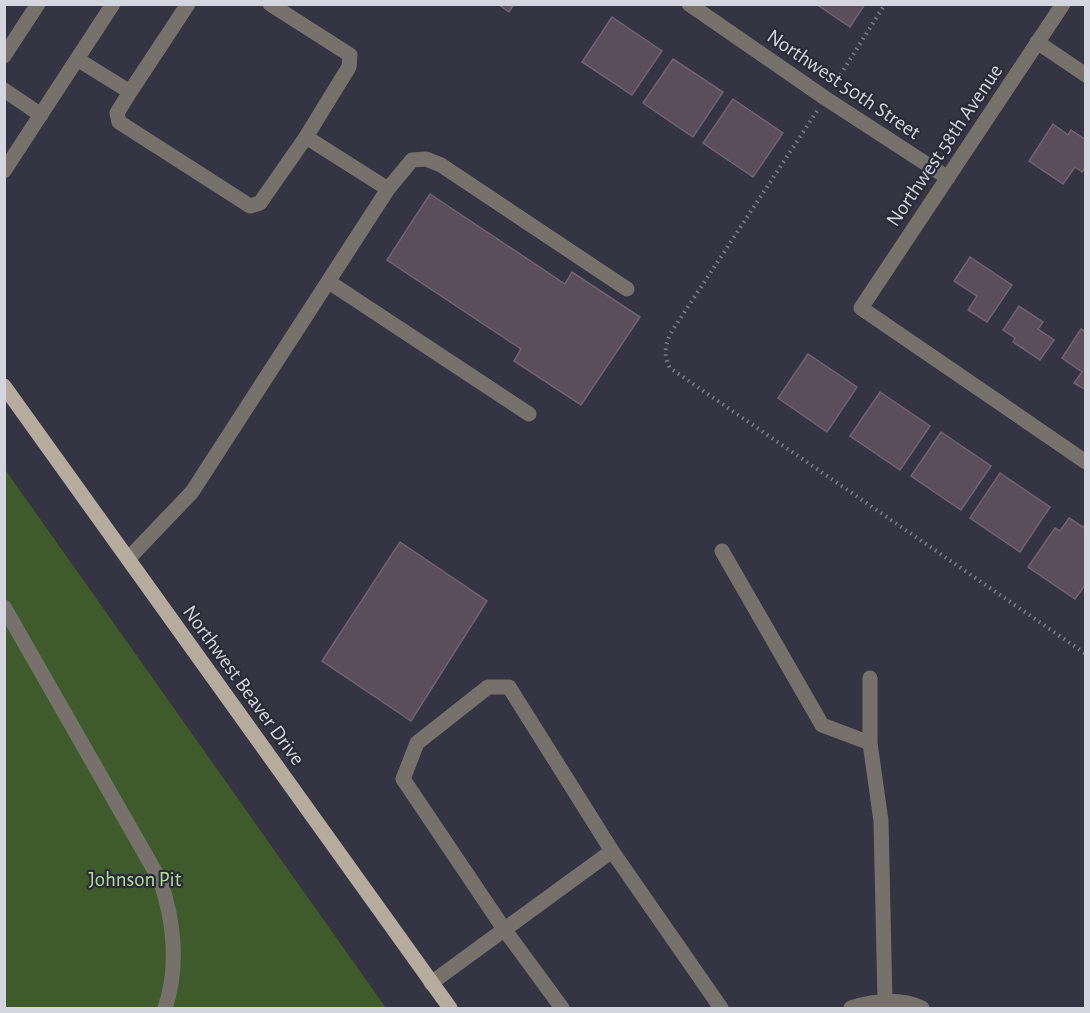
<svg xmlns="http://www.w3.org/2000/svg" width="1090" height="1013" viewBox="0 0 1090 1013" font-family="'Alegreya Sans',sans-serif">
  <rect width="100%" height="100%" fill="#343443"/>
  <path fill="#3f5b2b" d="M4,468L386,1008H5Z"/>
  <path fill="#5b4e5c" stroke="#716371" stroke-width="1.5" d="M498,4H514L509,12Z
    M816,4H865L850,27Z
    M612,17L662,51L632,95L582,62Z
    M673,59L723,92L693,137L643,103Z
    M733,99L783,133L753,177L703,143Z
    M1053,124L1068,135L1071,130L1086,140V167L1082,172L1075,167L1063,184L1029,161Z
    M430,194L565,284L572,272L640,317L581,405L514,361L521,349L387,260Z
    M970,257L1012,285L987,322L968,310L977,296L954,281Z
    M1019,306L1043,322L1038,329L1054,340L1040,360L1013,342L1015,338L1003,330Z
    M1081,329L1086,332V390L1074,383L1082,372L1062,358Z
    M808,354L857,387L827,432L778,398Z
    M880,392L930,426L900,470L850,436Z
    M941,432L991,466L961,510L911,476Z
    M1000,473L1050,507L1020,552L970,518Z
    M1069,518L1086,529V584L1075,599L1028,567L1055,528L1060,531Z
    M400,542L487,601L411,721L322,661Z"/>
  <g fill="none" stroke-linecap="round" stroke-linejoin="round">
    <path stroke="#7e7e8b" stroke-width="4" stroke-dasharray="1.5 4.5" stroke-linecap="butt" d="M834,85L885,4
      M817,111L672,331C665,345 663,354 670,368L1086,654"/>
    <path stroke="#76726b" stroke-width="15" d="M270,4L350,55L349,67L306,137
      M689,4L825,98L948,178
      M1063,4L861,308L1086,462
      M1037,42L1086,75
      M4,56L38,4
      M77,59L130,92L117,113L119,122L250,206L260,203L306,137L388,189L192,492L128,559
      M4,90L41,115
      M130,92L188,4
      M4,171L113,4
      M388,189L412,160L426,159L441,165L627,289
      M329,282L529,414
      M722,551L822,725L870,743
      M4,607L160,880C174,920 179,967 165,1008
      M870,678V743L881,821L885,1001
      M431,983L612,851
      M562,1008L504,929L403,779L417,743L488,687H509L612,851L721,1008
      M851,1008C873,1001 900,998 922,1008"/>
    <path stroke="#b5ac9e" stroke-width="15" d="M4,386L450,1008"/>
  </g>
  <g text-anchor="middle" stroke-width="4.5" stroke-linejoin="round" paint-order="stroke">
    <g font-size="21" fill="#d5d5df" stroke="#2a2a39">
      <text transform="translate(844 84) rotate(34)" y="7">Northwest 50th Street</text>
      <text transform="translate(944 145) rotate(-56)" y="7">Northwest 58th Avenue</text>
      <text transform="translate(244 685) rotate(54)" y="7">Northwest Beaver Drive</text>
    </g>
    <g font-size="21" fill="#b1df91" stroke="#2a2a39">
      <text x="135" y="886">Johnson Pit</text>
    </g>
  </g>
  <rect width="1090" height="1013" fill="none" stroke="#d5d5df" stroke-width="12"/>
</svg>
